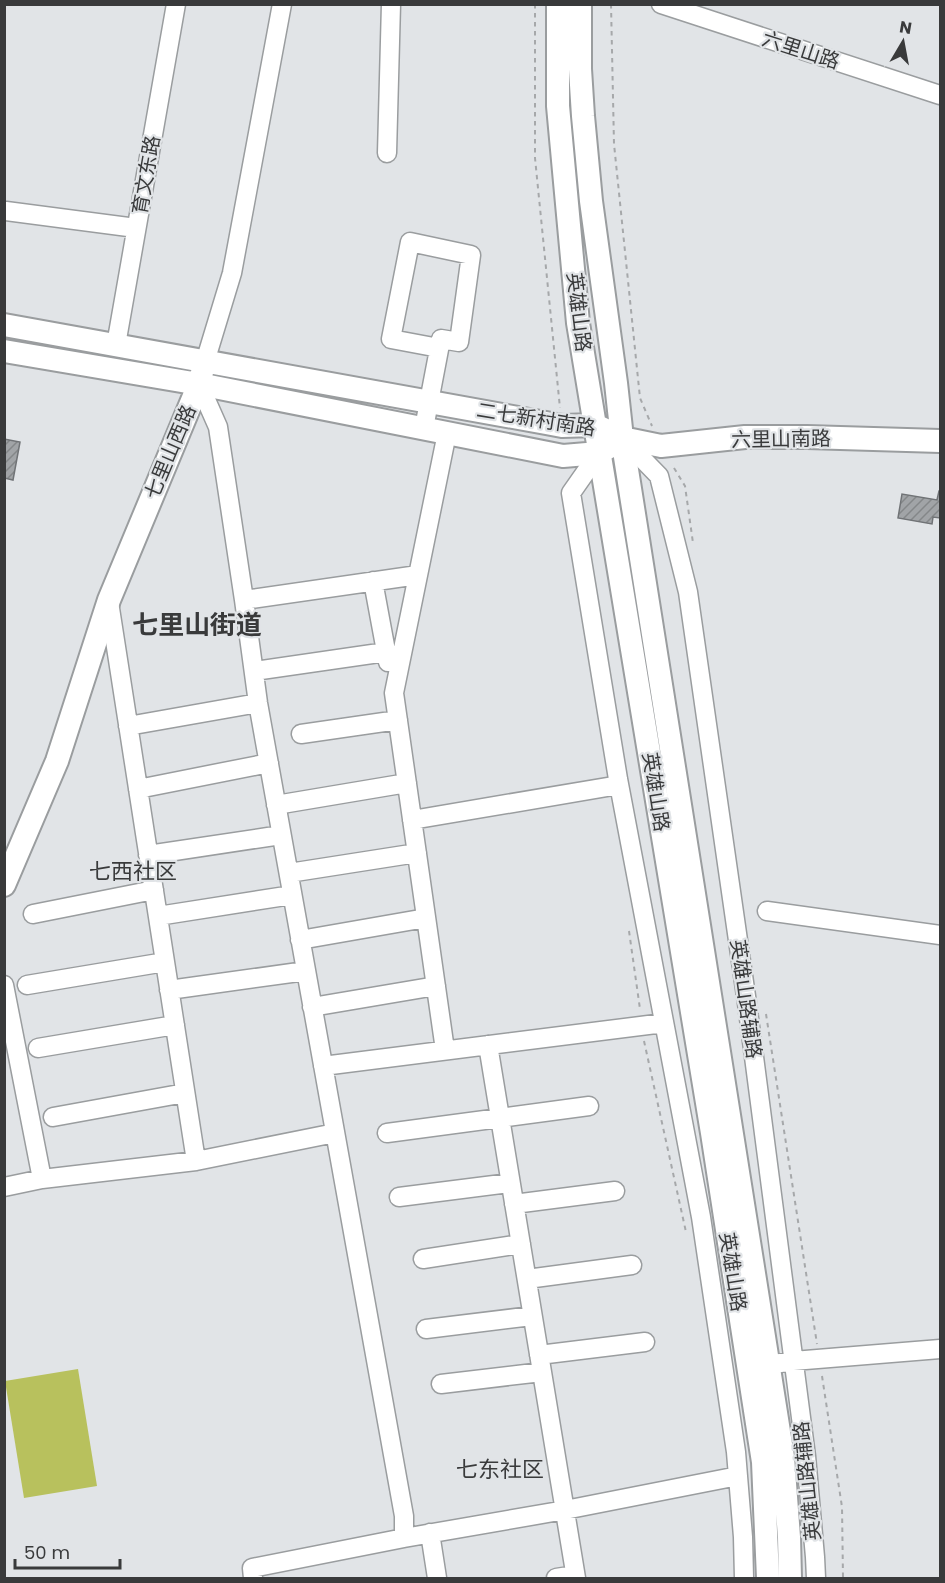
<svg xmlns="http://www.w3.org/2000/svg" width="945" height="1583" viewBox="0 0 945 1583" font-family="Poppins,'Noto Sans SC',sans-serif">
  <defs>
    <pattern id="building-hatch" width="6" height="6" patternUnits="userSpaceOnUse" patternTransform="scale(1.5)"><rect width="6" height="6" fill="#a1a4a7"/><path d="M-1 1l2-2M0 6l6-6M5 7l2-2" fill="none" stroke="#848789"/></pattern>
  </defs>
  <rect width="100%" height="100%" fill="#e1e4e7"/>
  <path fill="#b8c15d" d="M78,1369L97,1486L24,1498L5,1381Z"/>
  <path fill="url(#building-hatch)" stroke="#707376" stroke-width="1.5" d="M4,439L20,442L13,480L4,478Z
    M939,491H940V518L933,517L932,524L898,518L902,494L937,500Z"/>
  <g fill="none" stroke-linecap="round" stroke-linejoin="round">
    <g stroke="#9a9d9f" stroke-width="21">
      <path id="minor" d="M661,4L940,95
        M387,153L391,4
        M6,211L136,228
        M116,345L176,4
        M205,362L232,273L282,4
        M199,384L218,427L244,600L258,703L404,1516V1538L252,1568L253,1578
        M424,428L441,339L459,342L471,255L410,242L391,339L439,348
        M622,438L659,476L688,592L747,1003L806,1456L815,1557L816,1578
        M599,453L571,493L618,779L701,1217L736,1452L743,1537L744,1578
        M373,581L388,662
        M244,600L418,575
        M109,602L196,1161L335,1133
        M254,671L386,652
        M128,726L258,703
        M301,734L398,720
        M138,789L269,763
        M276,805L407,783
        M412,820L619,785
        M148,855L281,835
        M289,873L417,853
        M767,911L940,935
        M33,914L154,890
        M158,916L292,895
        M300,940L426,918
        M4,985L42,1179L196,1161
        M27,985L165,962
        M169,990L306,971
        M312,1007L436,986
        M488,1045L576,1578
        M38,1048L175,1025
        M445,1050L394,693L447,433
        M323,1066L664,1023
        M53,1117L185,1093
        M387,1133L589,1106
        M4,1187L42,1179
        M399,1197L510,1183
        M514,1204L615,1191
        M423,1259L521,1244
        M527,1279L632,1265
        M426,1329L532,1316
        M539,1355L645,1342
        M768,1365L793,1361L940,1349
        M441,1384L542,1372
        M430,1533L437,1578
        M404,1538L565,1510L738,1476
        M556,1578L575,1575"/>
    </g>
    <g stroke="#9a9d9f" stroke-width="26">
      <path id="major" d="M558,4V106L578,323L712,1133L763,1462L768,1578
        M580,4V69L583,116L591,201L616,383L622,438L783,1457L789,1537L790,1578
        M4,325L546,423L562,426L595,425L622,438L661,446L745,437H807L940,441
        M4,351L199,384L563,456L599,453L611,446
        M4,885L57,761L109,600L199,384L202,372"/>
    </g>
    <path stroke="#a6a8aa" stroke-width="2" stroke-dasharray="4.5 4.5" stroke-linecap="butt" d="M535,4V158L560,408
      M611,4L614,144L640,398L652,426
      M674,468L685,486L693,543
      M629,931L640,1009
      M766,1014L817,1344
      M644,1041L686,1232
      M822,1376L842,1507L843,1578"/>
    <use href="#minor" stroke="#fff" stroke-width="18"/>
    <use href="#major" stroke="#fff" stroke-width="22"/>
  </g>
  <g text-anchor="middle" stroke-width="4.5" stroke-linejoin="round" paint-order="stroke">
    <g font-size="20" fill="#393a3b" stroke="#e1e4e7">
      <text transform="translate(801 50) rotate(18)" y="7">六里山路</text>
      <text transform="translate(146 175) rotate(-80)" y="7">育文东路</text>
      <text transform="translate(579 312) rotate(83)" y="7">英雄山路</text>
      <text transform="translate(536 419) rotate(9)" y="7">二七新村南路</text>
      <text transform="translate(781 439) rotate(-1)" y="7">六里山南路</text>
      <text transform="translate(170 452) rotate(-67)" y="7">七里山西路</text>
      <text transform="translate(656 792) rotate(81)" y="7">英雄山路</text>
      <text transform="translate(746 999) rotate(82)" y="7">英雄山路辅路</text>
      <text transform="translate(733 1272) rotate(81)" y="7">英雄山路</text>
      <text transform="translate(807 1481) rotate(-96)" y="7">英雄山路辅路</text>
    </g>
    <g font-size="22" fill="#393a3b" stroke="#e1e4e7">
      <text x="133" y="879">七西社区</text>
      <text x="500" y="1477">七东社区</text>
    </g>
    <g font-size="26" font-weight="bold" fill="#393a3b" stroke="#e1e4e7">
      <text x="197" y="634">七里山街道</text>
    </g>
  </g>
  <rect width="945" height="1583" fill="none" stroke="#393a3b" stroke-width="12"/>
  <g transform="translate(903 42) rotate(10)" stroke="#e1e4e7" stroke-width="4.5" paint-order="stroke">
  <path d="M0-4.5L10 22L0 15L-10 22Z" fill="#393a3b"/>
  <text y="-9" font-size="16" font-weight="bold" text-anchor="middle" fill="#393a3b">N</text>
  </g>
  <path d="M15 1559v9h105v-9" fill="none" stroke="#393a3b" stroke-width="3"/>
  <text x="24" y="1559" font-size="18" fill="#393a3b" stroke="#e1e4e7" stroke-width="4.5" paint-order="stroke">50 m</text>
</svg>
